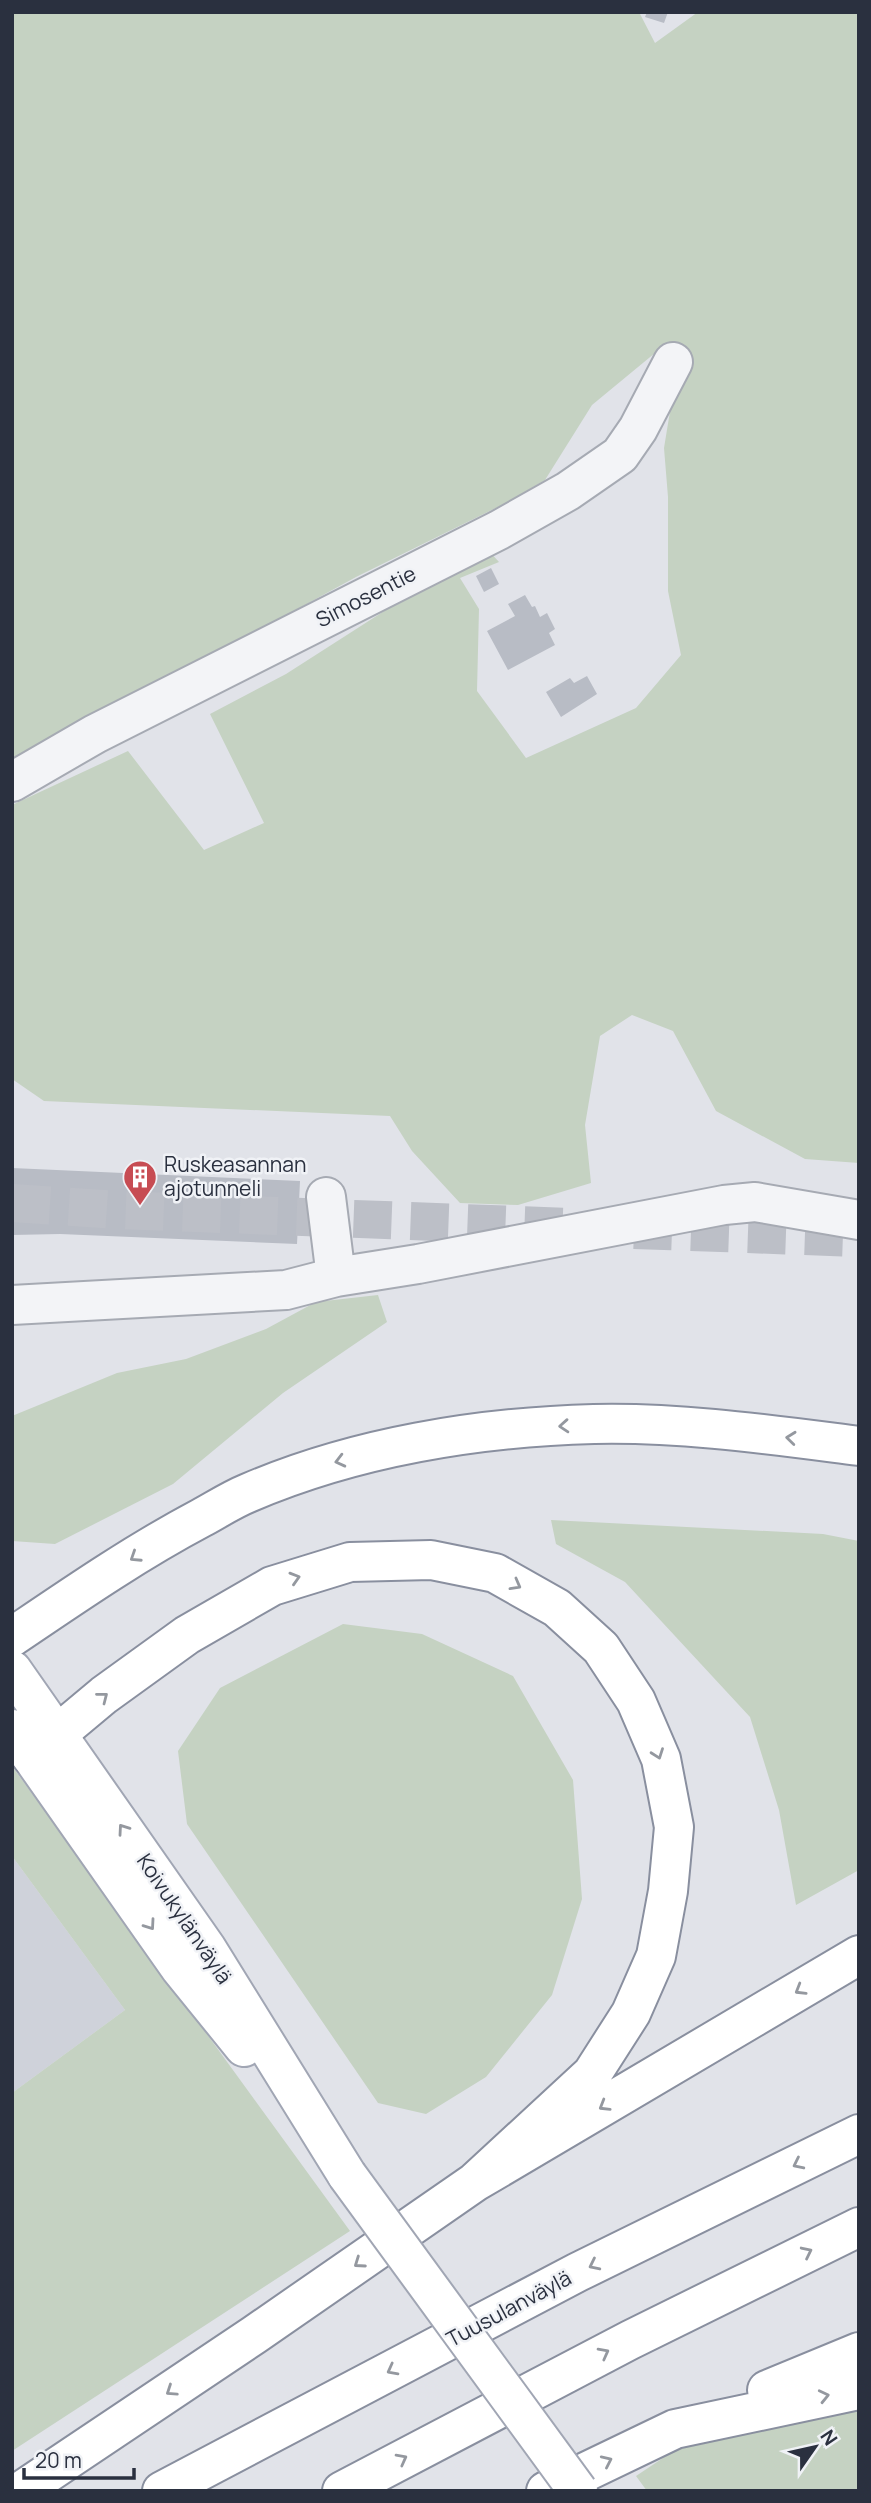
<svg xmlns="http://www.w3.org/2000/svg" width="871" height="2503" viewBox="0 0 871 2503" font-family="Manrope,sans-serif">
  <rect width="100%" height="100%" fill="#e1e3e9"/>
  <path fill="#cfd2da" d="M12,1856L125,2010L12,2093Z"/>
  <path fill="#c5d2c2" d="M12,12H639L655,43L698,12H859V1163L805,1159L716,1111L673,1031L632,1015L600,1036L585,1125L591,1183L518,1205L460,1203L412,1151L390,1116L44,1101L12,1079V805L128,751L204,850L264,823L210,714L286,674L481,549L488,550L499,562L460,578L479,609L477,691L526,758L636,708L681,655L668,591V497L664,448L674,387L683,362L655,353L592,405L545,480L506,503L356,577L12,765Z
    M378,1295L387,1322L283,1393L173,1484L55,1544L12,1541V1416L117,1373L186,1359L266,1329L316,1302Z
    M551,1520L823,1534L859,1541V1870L796,1905L779,1810L750,1717L625,1582L556,1544Z
    M343,1624L422,1634L513,1676L573,1780L582,1899L552,1995L486,2077L426,2114L378,2103L187,1824L178,1751L220,1688Z
    M12,1766L350,2231L12,2451V2093L125,2010L12,1856Z
    M859,2407V2491H647L636,2476L675,2450L740,2425Z"/>
  <path fill="#b8bcc5" d="M647,12H668L664,23L645,17Z
    M491,568L499,584L484,592L476,576Z
    M525,595L532,607L535,606L540,617L547,613L555,629L549,633L555,645L508,670L487,631L515,616L508,604Z
    M587,676L597,694L561,717L546,692L570,678L574,683Z
    M12,1168L300,1181L297,1244L60,1234L12,1235Z"/>
  <g fill="none" stroke-linecap="round" stroke-linejoin="round">
    <path stroke="#bcbfc7" stroke-width="38" stroke-dasharray="38 19" stroke-linecap="butt" d="M12,1203L117,1210L570,1227
      M634,1230L859,1238"/>
    <g stroke="#a6aab3" stroke-width="42">
      <path id="minor" d="M12,782L95,734L499,530L568,491L620,455L638,429L673,362
        M326,1197L336,1277
        M12,1305L286,1290L336,1277L418,1264L724,1205L755,1202L859,1220"/>
    </g>
    <g stroke="#a1a6b4" stroke-width="42">
      <path id="major" d="M12,1670L207,1949L347,2175
        M12,1729L180,1968L244,2047"/>
    </g>
    <g stroke="#898f9f" stroke-width="42">
      <path id="highway" d="M12,1637C74,1595 135,1553 201,1518C216,1510 231,1500 248,1493C355,1447 478,1427 594,1424C682,1422 772,1435 859,1446
        M31,1756L104,1695L187,1635L272,1586L350,1562L431,1560L495,1573L557,1608L601,1648L636,1701L661,1759L674,1827L668,1891L656,1956L631,2013L592,2074L475,2182
        M767,2390L859,2352
        M21,2491L254,2335L475,2182L859,1955
        M162,2491L578,2272L859,2134
        M342,2491L630,2340L859,2227
        M546,2491L675,2429L859,2390"/>
    </g>
    <use href="#minor" stroke="#f3f4f7" stroke-width="38"/>
    <use href="#major" stroke="#fff" stroke-width="38"/>
    <use href="#highway" stroke="#fff" stroke-width="38"/>
    <g stroke="#a1a6b4" stroke-width="42" stroke-linecap="butt">
      <path id="major-bridge" d="M347,2175L578,2491"/>
    </g>
    <use href="#major-bridge" stroke="#fff" stroke-width="38"/>
  </g>
  <defs><path id="oneway-chevron" d="M-2-3.5L2.5 0L-2 3.5" fill="none" stroke-width="1.6" stroke-linecap="round" stroke-linejoin="round" transform="scale(1.75)"/></defs>
  <g stroke="#94989f">
    <use href="#oneway-chevron" transform="translate(564 1426) rotate(176)"/>
    <use href="#oneway-chevron" transform="translate(791 1438) rotate(-174)"/>
    <use href="#oneway-chevron" transform="translate(340 1461) rotate(166)"/>
    <use href="#oneway-chevron" transform="translate(135 1557) rotate(147)"/>
    <use href="#oneway-chevron" transform="translate(295 1578) rotate(-17)"/>
    <use href="#oneway-chevron" transform="translate(516 1585) rotate(29)"/>
    <use href="#oneway-chevron" transform="translate(103 1697) rotate(-38)"/>
    <use href="#oneway-chevron" transform="translate(658 1754) rotate(70)"/>
    <use href="#oneway-chevron" transform="translate(123 1829) rotate(-125)"/>
    <use href="#oneway-chevron" transform="translate(150 1925) rotate(55)"/>
    <use href="#oneway-chevron" transform="translate(800 1990) rotate(149)"/>
    <use href="#oneway-chevron" transform="translate(604 2106) rotate(149)"/>
    <use href="#oneway-chevron" transform="translate(798 2164) rotate(154)"/>
    <use href="#oneway-chevron" transform="translate(807 2252) rotate(-26)"/>
    <use href="#oneway-chevron" transform="translate(359 2263) rotate(145)"/>
    <use href="#oneway-chevron" transform="translate(594 2265) rotate(154)"/>
    <use href="#oneway-chevron" transform="translate(604 2353) rotate(-28)"/>
    <use href="#oneway-chevron" transform="translate(392 2370) rotate(152)"/>
    <use href="#oneway-chevron" transform="translate(171 2391) rotate(146)"/>
    <use href="#oneway-chevron" transform="translate(824 2396) rotate(-13)"/>
    <use href="#oneway-chevron" transform="translate(402 2459) rotate(-28)"/>
    <use href="#oneway-chevron" transform="translate(607 2461) rotate(-25)"/>
  </g>
  <defs>
    <g id="building-pin" transform="scale(1.75)"><path d="M0 17L-7.5 6A9.5 9.5 0 1 1 7.5 6Z" fill="#c74c53" stroke="#f0f2f6"/><path d="M-4-6H4V6H1V3H-1V6H-4ZM-2.5-4.3h1.7v1.8h-1.7ZM.8-4.3h1.7v1.8H.8ZM-2.5-1h1.7V.8h-1.7ZM.8-1h1.7V.8H.8Z" fill="#fff"/></g>
  </defs>
  <g fill-rule="evenodd">
    <use href="#building-pin" x="140" y="1177"/>
  </g>
  <g text-anchor="middle" stroke-width="5" stroke-linejoin="round" paint-order="stroke">
    <g font-size="21" fill="#2a303f" stroke="#f0f2f6">
      <text transform="translate(366 597) rotate(-27)" y="7">Simosentie</text>
      <text transform="translate(184 1919) rotate(56)" y="7">Koivukylänväylä</text>
      <text transform="translate(509 2309) rotate(-28)" y="7">Tuusulanväylä</text>
    </g>
    <g font-size="21" fill="#2a303f" stroke="#f0f2f6" text-anchor="start">
      <text x="164" y="1172">Ruskeasannan<tspan x="164" dy="24">ajotunneli</tspan></text>
    </g>
  </g>
  <rect width="871" height="2503" fill="none" stroke="#2a303f" stroke-width="28"/>
  <g transform="translate(815 2447) rotate(56)" stroke="#f0f2f6" stroke-width="5" paint-order="stroke">
  <path d="M0-5L12 26L0 18L-12 26Z" fill="#2a303f"/>
  <text y="-10" font-size="19" font-weight="bold" text-anchor="middle" fill="#2a303f">N</text>
  </g>
  <path d="M24 2468v10h110v-10" fill="none" stroke="#2a303f" stroke-width="3.5"/>
  <text x="35" y="2468" font-size="21" fill="#2a303f" stroke="#f0f2f6" stroke-width="5" paint-order="stroke">20 m</text>
</svg>
